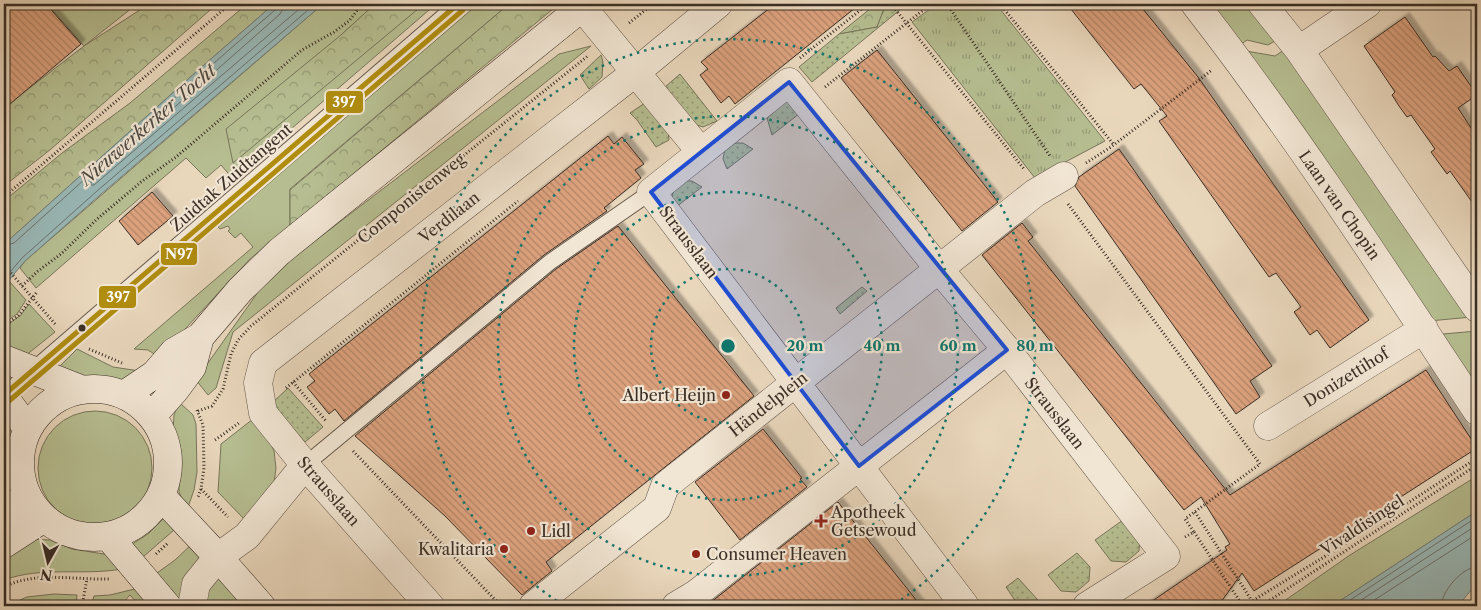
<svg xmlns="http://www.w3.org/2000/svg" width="1481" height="610" viewBox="0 0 1481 610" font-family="'Libre Caslon Text',serif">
  <defs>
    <pattern id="forest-crowns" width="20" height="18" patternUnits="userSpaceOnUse" patternTransform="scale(1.25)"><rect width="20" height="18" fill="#b6be91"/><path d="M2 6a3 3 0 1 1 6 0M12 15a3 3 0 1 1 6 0" fill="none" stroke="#959b76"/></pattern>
    <pattern id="park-tufts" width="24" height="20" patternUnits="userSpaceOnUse" patternTransform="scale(1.25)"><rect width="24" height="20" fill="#b6be91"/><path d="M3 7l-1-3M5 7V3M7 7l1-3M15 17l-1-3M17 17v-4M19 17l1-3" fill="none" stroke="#959b76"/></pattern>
    <pattern id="garden-dots" width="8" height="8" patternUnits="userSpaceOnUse" patternTransform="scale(1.25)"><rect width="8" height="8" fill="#b6be91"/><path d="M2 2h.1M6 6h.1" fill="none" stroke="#959b76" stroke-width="1.8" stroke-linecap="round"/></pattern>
    <pattern id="building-back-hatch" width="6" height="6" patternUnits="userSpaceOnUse" patternTransform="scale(1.25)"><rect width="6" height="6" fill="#dba17d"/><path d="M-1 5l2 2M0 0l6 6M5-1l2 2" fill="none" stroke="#b38466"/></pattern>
    <filter id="shadow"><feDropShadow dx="4.5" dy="-4.5" stdDeviation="1" flood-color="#0004"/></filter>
  </defs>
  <rect width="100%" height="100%" fill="#e9d7bc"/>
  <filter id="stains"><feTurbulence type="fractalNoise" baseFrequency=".004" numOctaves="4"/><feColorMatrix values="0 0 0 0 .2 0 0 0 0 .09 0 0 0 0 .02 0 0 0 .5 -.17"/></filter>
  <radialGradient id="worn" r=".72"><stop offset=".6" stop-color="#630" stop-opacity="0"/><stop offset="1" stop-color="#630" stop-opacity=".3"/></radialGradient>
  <path fill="#b6be91" stroke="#78765b" d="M47,4H137L84,46Z
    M323,4H375L341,35L233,162L423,4H436L233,179L221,165L206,178L186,158L36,288L20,268L25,261Z
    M478,4H509L290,189V226L250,259L159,357L148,350L134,349L253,247L241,233L235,238L228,231L230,229L228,226L220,229L218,227Z
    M1202,4H1252L1280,38L1268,45L1247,40L1236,48Z
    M591,46L233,332L216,388L208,395L196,380L263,285L294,257L559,54Z
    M1284,50L1472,317L1429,321L1246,51L1275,56Z
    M9,281L26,300L17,314L4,323V286Z
    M29,304L55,332L25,356L4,347V327L21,315Z
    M1477,331V394L1441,335L1443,334Z
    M77,349L113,367L140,371C134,374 126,381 120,383C109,386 72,371 59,367Z
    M179,402L193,415L196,424L197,472L194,490L187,510L179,492V459L173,432L174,415Z
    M38 468a57 57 0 1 1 114 0a57 57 0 1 1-114 0Z
    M4,412C7,418 10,424 12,430C14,444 9,476 4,489Z
    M253,419L269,440L274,451L276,468L274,483L245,520L218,492L221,444Z
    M1477,476V511L1332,606H1277L1350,555Z
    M167,515L174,530L143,557L132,544L148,534Z
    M32,539L50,540L72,549L104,554L110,556L122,569C82,576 42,566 4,580V553Z
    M193,543L204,555L183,585L179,604L157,573L175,560Z
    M220,574L248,606H205L208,592Z
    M143,587L160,606H140L130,595L120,606H91L94,596L110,595Z
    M54,594L77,595L76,606L20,603V600L27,597Z"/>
  <path fill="url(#forest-crowns)" stroke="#78765b" d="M149,4H217L51,149L4,186V128L10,103L84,46Z
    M247,4H274L196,72L10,239L4,242V201L62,153L130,103Z
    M375,4H424L233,163L226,129L341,35Z
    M509,4H559L290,226V190Z
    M876,4H886L877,27L839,34Z"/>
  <path fill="url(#park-tufts)" stroke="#78765b" d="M937,4H996L1105,141L1035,178L912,22Z"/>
  <path fill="url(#garden-dots)" stroke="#78765b" d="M886,4H907L812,82L799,67L839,34L877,27Z
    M601,55L603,62L602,77L589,89L580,75Z
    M680,74L717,121L703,127L694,124L665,87Z
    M787,100L804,110L772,135L767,118Z
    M645,103L668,130L669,140L656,147L637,120L630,113Z
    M733,143H743L753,149L727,169L723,159L725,149Z
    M682,181H692L702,187L676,207L672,197L674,187Z
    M862,287L867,291L840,314L836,308Z
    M288,388L323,427L305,442L271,404Z
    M1123,520L1140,537L1139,551L1126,562L1111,561L1095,540Z
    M1077,553L1090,567L1089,581L1076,592L1061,591L1048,575Z
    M1018,578L1037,599V606H1009L1016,602L1006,587Z"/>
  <path fill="#99b8b7" stroke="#73817d" d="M274,4H323L100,195L25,261L4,286V242L10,239L196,72Z
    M1477,511V583L1458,606H1332Z"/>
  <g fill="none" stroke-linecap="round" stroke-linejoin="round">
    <path stroke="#6a736e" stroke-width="1" d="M283,4V9L280,14L91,181V185H94L305,4
      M4,246L14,243L199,76L275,10L277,4
      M4,279L22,258L97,191L315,4
      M1341,606L1477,517
      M1352,606L1477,525
      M1365,606L1477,534
      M1441,606C1442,591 1462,567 1477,567"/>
  </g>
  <path fill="url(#building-back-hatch)" stroke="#3a2e25" filter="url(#shadow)" d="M10,4H46L81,44L4,109V9Z
    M775,4H860L735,104L729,96L721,103L700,75L708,69L701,62Z
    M1067,4H1139L1198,77L1369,320L1330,348L1317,330L1310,335L1294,312L1301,307L1276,273L1269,277L1159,121L1167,116L1141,84L1134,89Z
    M1405,17L1433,57L1435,56L1449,71L1457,66L1477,95L1458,108L1477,137V209L1450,171L1447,174L1431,152L1435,149L1411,115L1407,117L1399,106L1392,95L1395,92L1364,46Z
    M877,50L998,202L962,231L841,78Z
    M608,136L614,144L622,137L644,164L635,170L641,178L604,208L607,211L544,255L344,421L335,409L329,414L307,387L315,381L309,374Z
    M1119,149L1272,366L1250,381L1260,397L1236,414L1075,186L1079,177Z
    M152,192L173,216L138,245L119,221Z
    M1022,223L1033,237L1028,241L1230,495L1426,370L1477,448L1254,591L1242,573L1218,606H1145L1227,550L1225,547L1230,544L1201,497L1184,510L982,255Z
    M618,226L754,396L546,562L552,571L522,595L445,516L355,436L556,269Z
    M763,429L802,478L800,479L807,487L740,540L695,482Z
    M838,502L921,606H706Z"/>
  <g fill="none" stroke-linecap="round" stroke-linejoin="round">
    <g stroke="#66584b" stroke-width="17">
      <path id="lane" d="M4,395L458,4
        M305,465L550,262L651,192"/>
    </g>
    <g stroke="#66584b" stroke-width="29">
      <path id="street" d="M1195,4C1296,134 1386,273 1477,411
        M1262,4L1299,50L1477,308
        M582,7L701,152
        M1299,50L1367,4
        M1268,426L1424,329
        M192,606L196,584L218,557L247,536L305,465
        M430,606L305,465L263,413L258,383L263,363L636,72L718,4
        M533,606L657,508L665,486L1035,193L1064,176
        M676,606L696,594L1007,350
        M965,606L651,192L789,82L939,269L1007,350L1166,556L1087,606"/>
    </g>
    <g stroke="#3a2e25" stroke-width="29">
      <path id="secondary" d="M4,359L83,390
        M20 463a74 74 0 1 1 148 0a74 74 0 1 1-148 0Z
        M124,395L155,374L174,352L200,337L240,290L279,252L586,4
        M4,397L28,429
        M152,416L175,390L192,367L200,337
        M161,496L218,557L261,606
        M4,513L27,496
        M108,536L167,606
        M4,544L44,518"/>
    </g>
    <path stroke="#3a2e25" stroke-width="3" stroke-dasharray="1 2.5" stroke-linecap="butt" d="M891,4L1024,169
      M947,4L1050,156
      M1000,4L1114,145
      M1473,4L1477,10
      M629,23L653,4
      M800,58L868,4
      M825,87L931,4
      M1086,163L1111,147L1212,70
      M4,197L230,4
      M1068,204L1260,464L1185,519L1194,532
      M4,265L56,325
      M22,286L38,271L61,254L96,220L141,182L176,157L302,50L334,32L349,21L362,4
      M4,326L18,316L37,292
      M89,349L122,363
      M293,382L326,421
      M286,388L518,201
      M197,410L203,425L204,468L201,489L198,497
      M198,411L212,406L223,389L231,354L238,340L251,326L589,55
      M215,440L239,423
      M353,451L501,606
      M201,489L228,517
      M1195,512L1252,601
      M1185,537L1194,532L1243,606
      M156,554L168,543
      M4,587C35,571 75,580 109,579
      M82,606L87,579
      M1244,606L1337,549L1477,458
      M1261,606L1477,465"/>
    <use href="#lane" stroke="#f1e5d3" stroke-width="15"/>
    <use href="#street" stroke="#f1e5d3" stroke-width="28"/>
    <use href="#secondary" stroke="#f1e5d3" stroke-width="28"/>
    <g stroke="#f1e5d3" stroke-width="9">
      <path id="bus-1" d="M4,395L458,4"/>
    </g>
    <g stroke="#f1e5d3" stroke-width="9">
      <path id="bus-2" d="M9,401L463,10"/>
    </g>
    <use href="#bus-1" stroke="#b08d0f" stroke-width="5"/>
    <use href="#bus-2" stroke="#b08d0f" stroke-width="5"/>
  </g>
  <path fill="#1d4ed8" fill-opacity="0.2" stroke="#1d4ed8" stroke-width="4" stroke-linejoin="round" d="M789,82L1007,350L859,466L651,192Z"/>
  <g fill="none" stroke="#0f766e" stroke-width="2.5" stroke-dasharray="2.5 5">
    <circle cx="728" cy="346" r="77"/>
    <circle cx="728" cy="346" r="154"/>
    <circle cx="728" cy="346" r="230"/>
    <path d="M563 605A307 307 0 1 1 893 605"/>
  </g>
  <circle fill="#3a2e25" stroke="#f1e5d3" stroke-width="2" cx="82" cy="328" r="4.5"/>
  <g fill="#8f2418" stroke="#f1e5d3" stroke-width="2">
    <circle cx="726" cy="395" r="5"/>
    <path d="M818.5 513.5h5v5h5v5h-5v5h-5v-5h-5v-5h5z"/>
    <circle cx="531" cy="531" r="5"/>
    <circle cx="504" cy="549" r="5"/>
    <circle cx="696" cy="554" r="5"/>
  </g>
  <g text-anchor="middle" stroke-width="4.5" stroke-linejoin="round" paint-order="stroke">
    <g font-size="16" fill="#3a2e25" stroke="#f1e5d3">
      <text transform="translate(231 177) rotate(-41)" y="6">Zuidtak Zuidtangent</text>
      <text transform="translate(411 198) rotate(-39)" y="6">Componistenweg</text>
      <text transform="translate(1340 205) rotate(55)" y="6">Laan van Chopin</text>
      <text transform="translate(449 217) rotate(-38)" y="6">Verdilaan</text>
      <text transform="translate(689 242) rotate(53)" y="6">Strausslaan</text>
      <text transform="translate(1346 377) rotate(-32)" y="6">Donizettihof</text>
      <text transform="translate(768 404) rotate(-38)" y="6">Händelplein</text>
      <text transform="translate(1055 413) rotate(52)" y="6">Strausslaan</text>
      <text transform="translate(329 491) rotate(49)" y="6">Strausslaan</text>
      <text transform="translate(1362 525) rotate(-33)" y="6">Vivaldisingel</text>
    </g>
    <g font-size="16" fill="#3a2e25" stroke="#f1e5d3" text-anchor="start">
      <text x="716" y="401" text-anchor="end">Albert Heijn</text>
      <text x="831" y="518">Apotheek<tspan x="831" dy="18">Getsewoud</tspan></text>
      <text x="541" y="537">Lidl</text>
      <text x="494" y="555" text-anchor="end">Kwalitaria</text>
      <text x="706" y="560">Consumer Heaven</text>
    </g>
    <g font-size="18" font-style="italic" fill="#4d4a42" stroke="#f1e5d3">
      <text transform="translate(148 125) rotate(-41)" y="6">Nieuwerkerker Tocht</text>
    </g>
  </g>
  <circle cx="728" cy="346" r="8" fill="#0f766e" stroke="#f1e5d3" stroke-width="2.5"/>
  <g font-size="15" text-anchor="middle" font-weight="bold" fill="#0f766e" stroke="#f1e5d3" stroke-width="4.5" stroke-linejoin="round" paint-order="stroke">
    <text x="805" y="351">20 m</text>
    <text x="882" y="351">40 m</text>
    <text x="958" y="351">60 m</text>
    <text x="1035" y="351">80 m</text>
  </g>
  <g stroke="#f1e5d3" stroke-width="2">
    <rect x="325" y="90" width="39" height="24" rx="5" fill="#b08d0f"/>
    <rect x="160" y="242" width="38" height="24" rx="5" fill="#b08d0f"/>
    <rect x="98" y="285" width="39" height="24" rx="5" fill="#b08d0f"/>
  </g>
  <g font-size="14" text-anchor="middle" font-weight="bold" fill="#fff">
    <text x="344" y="107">397</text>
    <text x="179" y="259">N97</text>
    <text x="118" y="302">397</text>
  </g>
  <rect width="1481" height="610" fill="none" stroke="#e9d7bc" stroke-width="20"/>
  <rect x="5" y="5" width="1471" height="600" fill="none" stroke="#3a2e25" stroke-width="2.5"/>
  <rect x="10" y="10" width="1461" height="590" fill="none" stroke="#3a2e25"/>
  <g transform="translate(48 562) rotate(188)" stroke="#f1e5d3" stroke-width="4" paint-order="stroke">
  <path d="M0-4L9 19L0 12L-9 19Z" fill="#3a2e25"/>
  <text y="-8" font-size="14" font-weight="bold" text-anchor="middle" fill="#3a2e25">N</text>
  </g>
  <rect width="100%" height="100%" filter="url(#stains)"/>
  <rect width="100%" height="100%" fill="url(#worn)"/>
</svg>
